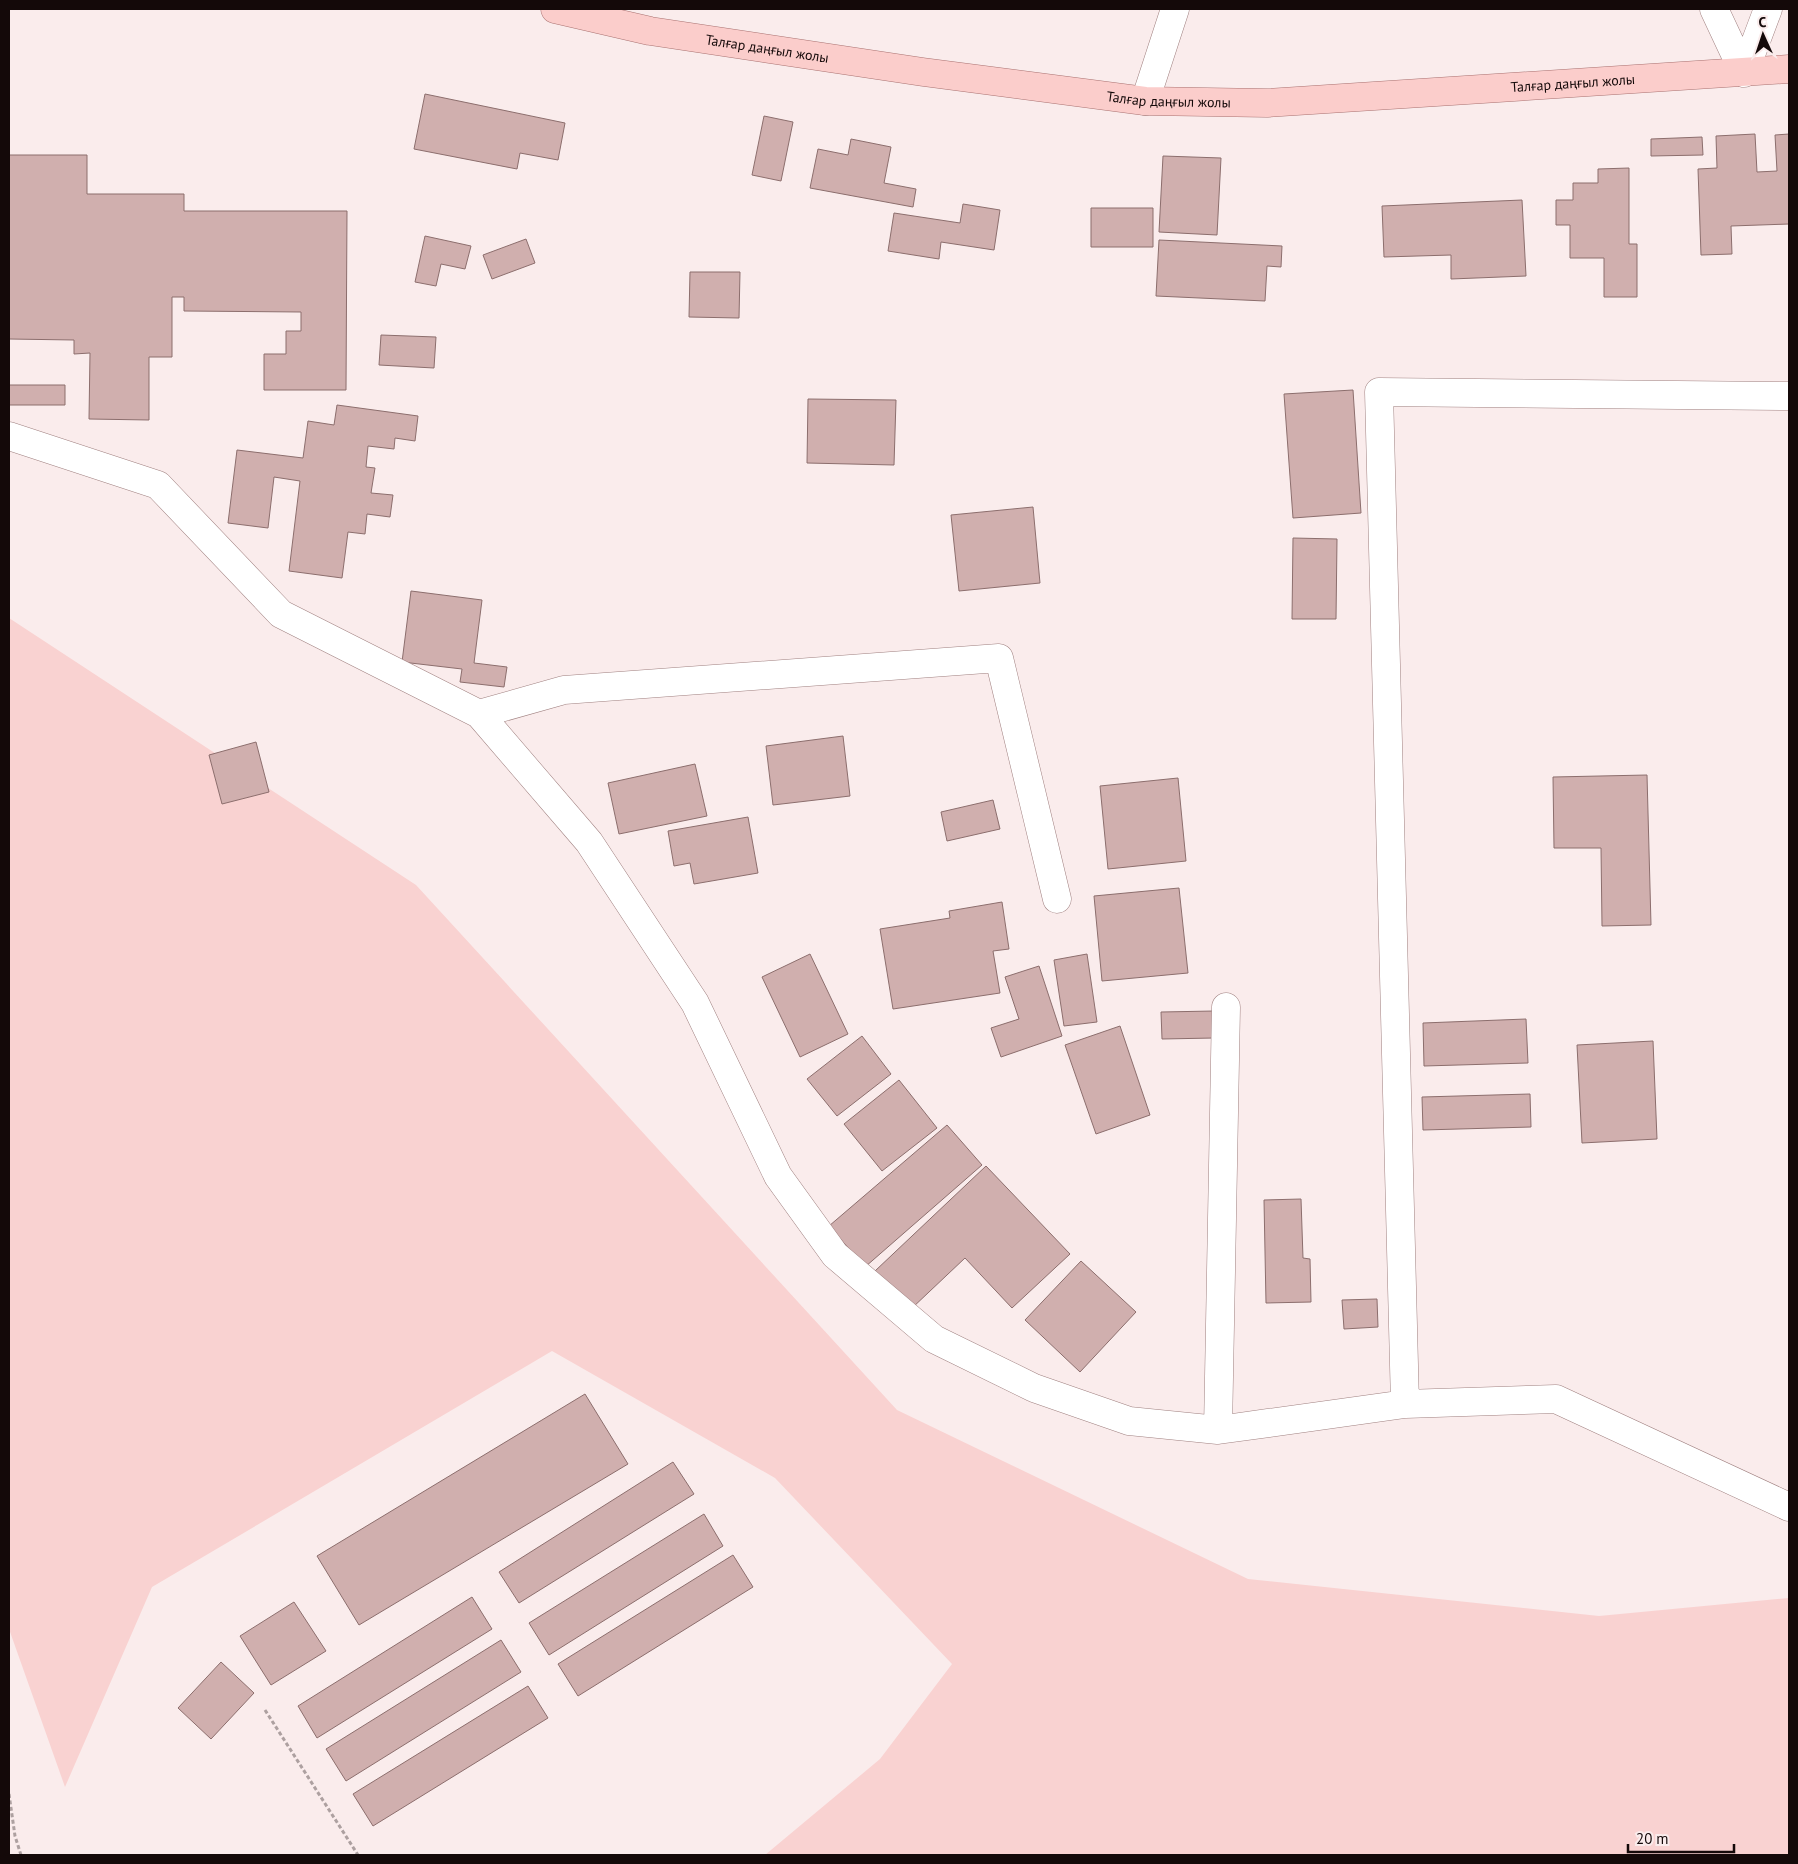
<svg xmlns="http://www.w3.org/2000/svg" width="1798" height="1864" viewBox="0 0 1798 1864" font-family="'PT Sans',sans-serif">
  <rect width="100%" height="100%" fill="#faecec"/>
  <path fill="#f9d2d1" d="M9,618L416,885L897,1410L1248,1579L1599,1616L1789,1598V1855H765L880,1759L952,1664L775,1478L552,1351L152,1587L65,1787L9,1629Z"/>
  <path fill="#d0afae" stroke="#8c6e6d" d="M425,94L565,123L558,160L520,153L517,169L414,149Z
    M764,116L793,122L781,181L752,175Z
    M1755,134L1757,172L1777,171L1775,135L1789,134V224L1731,226L1732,254L1701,255L1698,169L1717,168L1716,136Z
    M1702,137L1703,155L1651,156V139Z
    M851,139L891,147L884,183L916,189L913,207L810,188L818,149L848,155Z
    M9,155H87V194H184V211H347L346,390H264V354H286V331H301V312L184,311V297H172V357H149V420L89,419L90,353L74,354V340L9,339Z
    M1163,156L1221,158L1217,235L1159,232Z
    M1629,168V244H1637V297H1604V258H1570V225H1556V200H1573V183H1598V169Z
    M1522,200L1526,276L1451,279V255L1384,257L1382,206Z
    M963,204L1000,210L994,250L941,242L939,259L888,251L894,213L960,223Z
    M1091,208H1153V247H1091Z
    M425,236L471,246L465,269L441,264L436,286L415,282Z
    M526,239L535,263L492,279L483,255Z
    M1159,240L1282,246L1281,267L1267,266L1265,301L1156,296Z
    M690,272H740L739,318L689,317Z
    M381,335L436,337L434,368L379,365Z
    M9,385H65V405H9Z
    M1353,390L1361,513L1293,518L1284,394Z
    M808,399L896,400L894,465L807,463Z
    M337,405L418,416L415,441L395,438L394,449L368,446L366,467L375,468L371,493L393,495L390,517L367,514L365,534L348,532L342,578L289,571L300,481L274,477L268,528L228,523L237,450L303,458L308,421L334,425Z
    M1033,507L1040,583L959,591L951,515Z
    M1293,538L1337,539L1336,619H1292Z
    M411,591L482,600L474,663L507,667L504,687L460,682L462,669L402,662Z
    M843,736L850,796L773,805L766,746Z
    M256,742L269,792L222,804L209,755Z
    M695,764L707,816L619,834L608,783Z
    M1647,775L1651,925L1602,926L1601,848H1554L1553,777Z
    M1178,778L1186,861L1108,869L1100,786Z
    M993,800L1000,829L947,841L941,812Z
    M748,817L758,873L694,884L690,863L674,866L668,831Z
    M1179,888L1188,973L1102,981L1094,896Z
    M1002,902L1009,949L993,951L1000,993L893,1009L880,929L950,918L949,911Z
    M810,954L848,1034L800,1057L762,977Z
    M1087,954L1097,1022L1064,1026L1054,960Z
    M1039,966L1062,1036L1001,1057L991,1028L1019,1019L1005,977Z
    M1214,1011V1038L1162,1039L1161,1012Z
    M1526,1019L1528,1063L1424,1066L1423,1023Z
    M1120,1026L1150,1115L1096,1134L1065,1045Z
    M862,1036L891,1074L837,1116L807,1079Z
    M1653,1041L1657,1139L1582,1143L1577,1045Z
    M899,1080L937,1128L882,1171L844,1124Z
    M1530,1094L1531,1127L1423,1130L1422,1097Z
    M947,1125L982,1165L865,1267L829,1226Z
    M986,1166L1070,1254L1012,1308L965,1258L911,1309L875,1271Z
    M1301,1199L1303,1258L1310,1259L1311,1302L1266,1303L1264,1200Z
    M1081,1261L1136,1312L1080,1372L1025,1320Z
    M1377,1299L1378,1327L1344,1329L1342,1300Z
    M585,1394L628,1464L359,1625L317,1556Z
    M673,1462L694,1494L519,1603L499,1572Z
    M704,1514L723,1546L549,1655L529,1623Z
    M733,1555L753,1587L578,1696L558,1664Z
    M472,1597L492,1629L317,1738L298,1706Z
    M294,1602L326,1651L271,1685L240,1636Z
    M501,1640L521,1672L346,1781L326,1749Z
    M221,1662L254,1693L211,1739L178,1708Z
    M528,1686L548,1718L373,1826L353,1794Z"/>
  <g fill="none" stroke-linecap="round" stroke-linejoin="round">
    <g stroke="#a08180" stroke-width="29">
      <path id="street" d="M1714,9L1744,73
        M1744,73L1768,9
        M1145,101L1175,9
        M9,436L158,485L281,614L479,714L589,842L695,1003L778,1176L835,1255L934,1339L1034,1388L1129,1421L1218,1430L1405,1404L1556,1399L1789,1507
        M479,714L564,690L999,658L1057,899
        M1405,1404L1379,392L1789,396
        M1218,1430L1226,1007"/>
    </g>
    <g stroke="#a97271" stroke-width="29">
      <g id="primary">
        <path id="s1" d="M555,9L650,31L923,72L1145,101L1267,103L1789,69"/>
      </g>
    </g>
    <path stroke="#ada0a0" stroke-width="3" stroke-dasharray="4 2.5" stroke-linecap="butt" d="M265,1710L358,1855
      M9,1794L15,1836L21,1855"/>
    <use href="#street" stroke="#fff" stroke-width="28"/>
    <use href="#primary" stroke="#fbcdcb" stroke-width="28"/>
  </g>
  <g text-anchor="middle" stroke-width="5" stroke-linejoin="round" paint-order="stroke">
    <g font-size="14" fill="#140909" stroke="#faecec">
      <text dy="5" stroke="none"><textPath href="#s1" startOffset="216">Талғар даңғыл жолы</textPath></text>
      <text dy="5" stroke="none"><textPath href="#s1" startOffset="1026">Талғар даңғыл жолы</textPath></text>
      <text dy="5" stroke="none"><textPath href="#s1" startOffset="621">Талғар даңғыл жолы</textPath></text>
    </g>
  </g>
  <rect width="1798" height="1864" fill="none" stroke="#140909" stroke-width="20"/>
  <g transform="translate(1763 35) rotate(357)" stroke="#faecec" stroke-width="4" paint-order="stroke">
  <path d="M0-4L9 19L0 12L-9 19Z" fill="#140909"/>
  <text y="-8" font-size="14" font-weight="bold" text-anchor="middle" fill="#140909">С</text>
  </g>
  <path d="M1628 1844v8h106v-8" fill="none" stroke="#140909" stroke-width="2.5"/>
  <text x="1636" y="1844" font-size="15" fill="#140909" stroke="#faecec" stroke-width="4" paint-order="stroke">20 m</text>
</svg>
